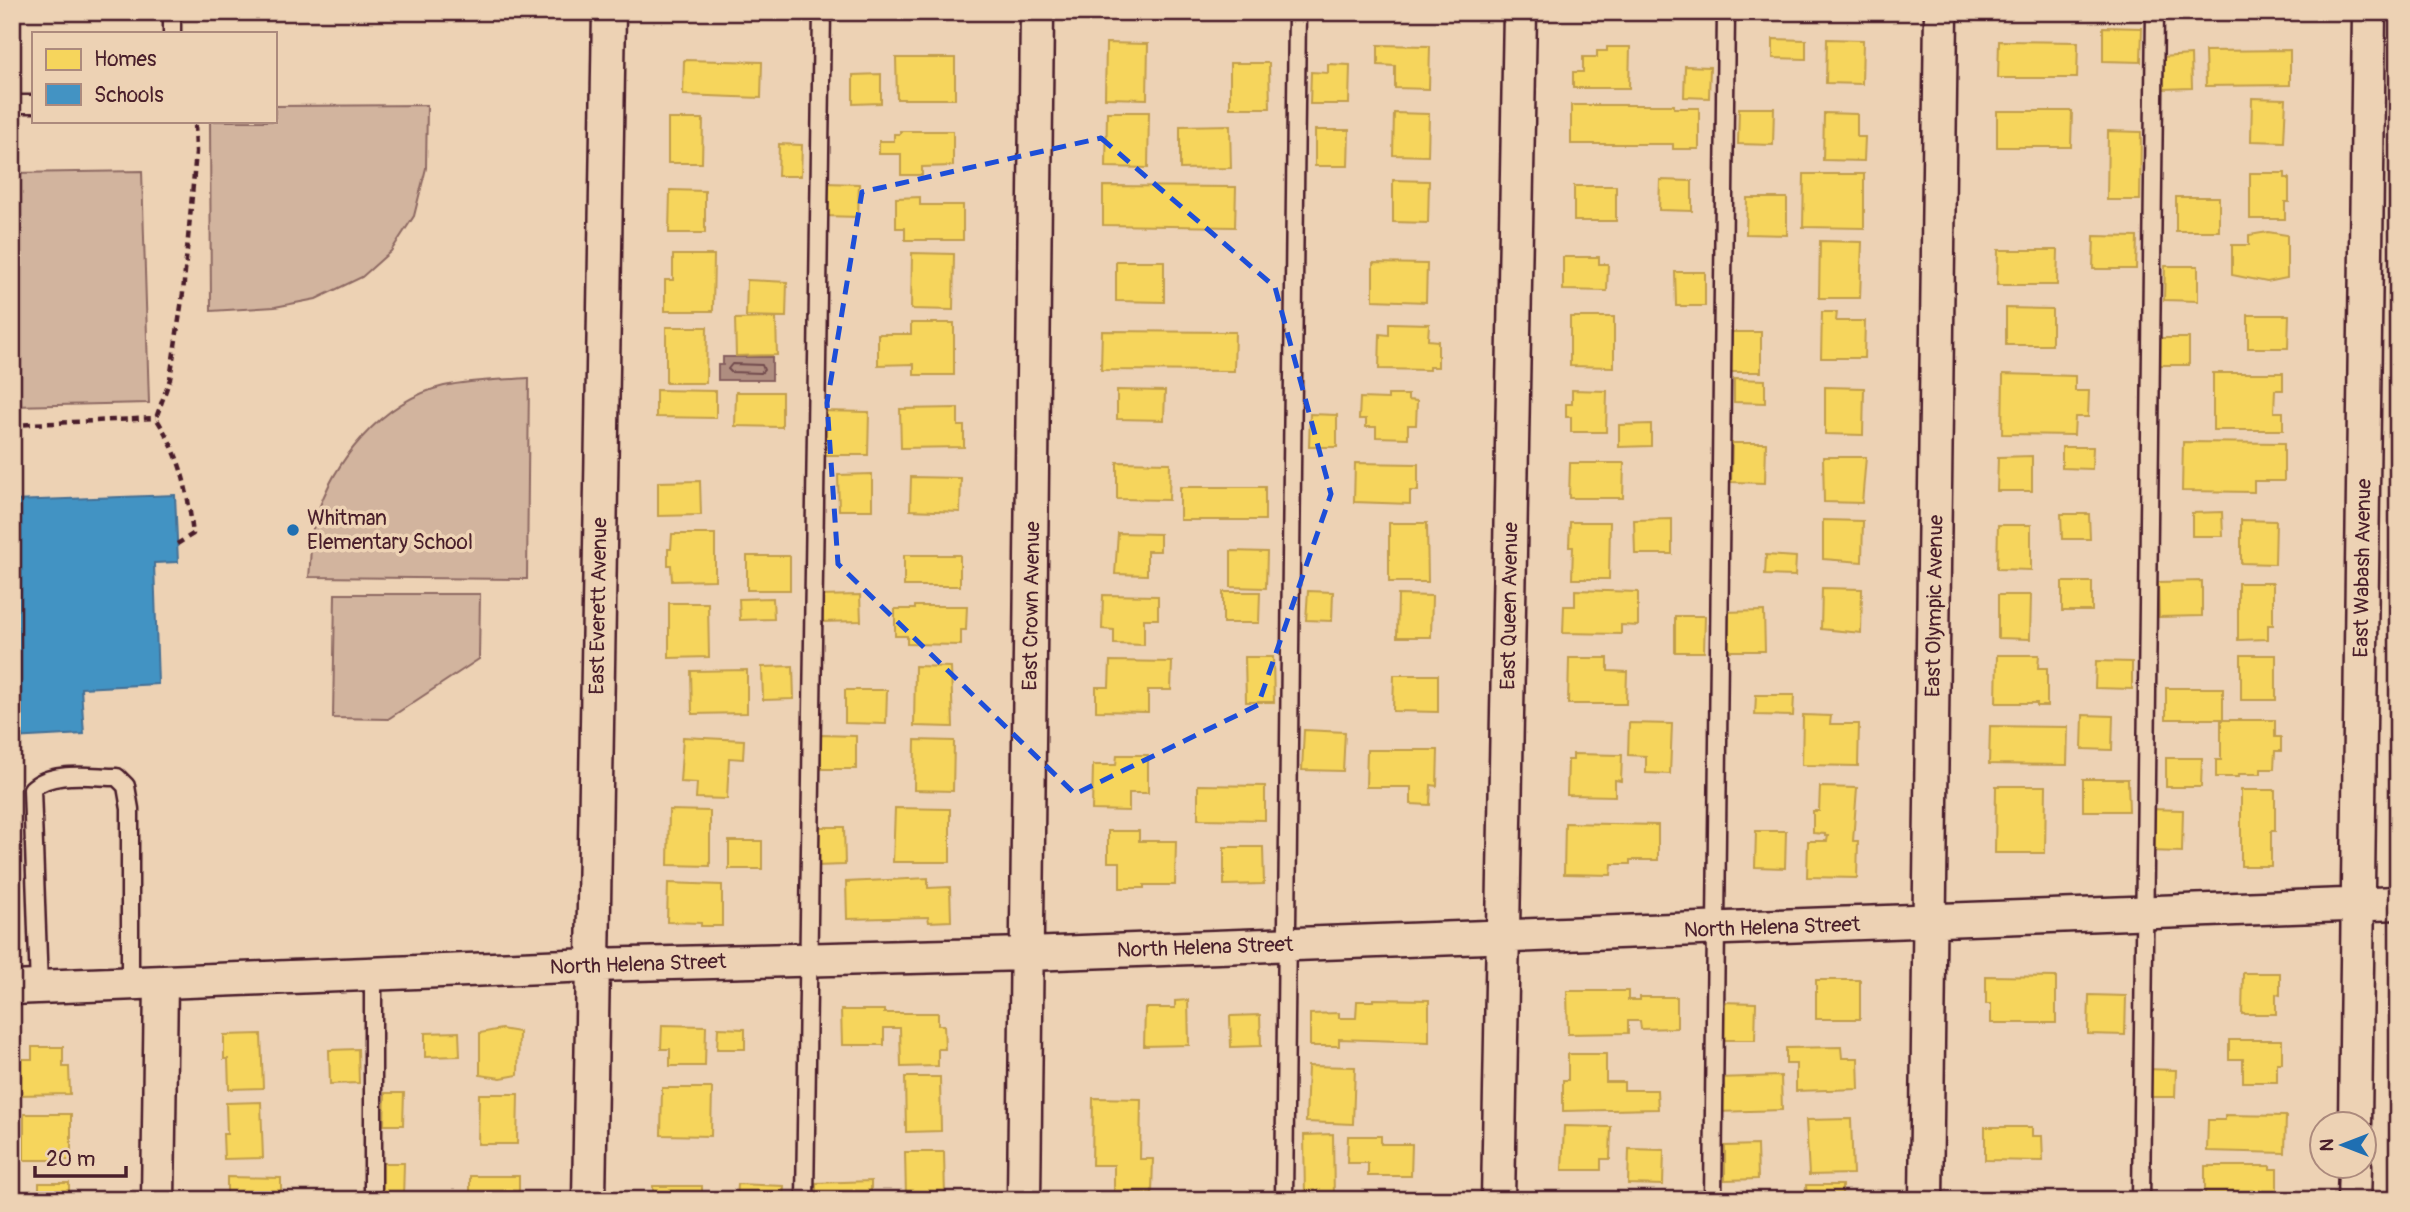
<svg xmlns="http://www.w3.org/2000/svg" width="2410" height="1212" viewBox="0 0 2410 1212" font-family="Pangolin,sans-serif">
  <rect width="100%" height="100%" fill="#edd2b4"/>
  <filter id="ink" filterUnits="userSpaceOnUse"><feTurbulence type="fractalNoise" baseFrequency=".0143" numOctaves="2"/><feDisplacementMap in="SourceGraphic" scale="14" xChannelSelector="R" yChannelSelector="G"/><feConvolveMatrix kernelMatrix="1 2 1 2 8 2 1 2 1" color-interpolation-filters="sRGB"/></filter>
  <g filter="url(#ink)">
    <path fill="#d2b49e" stroke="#8e6a64" stroke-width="2" d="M427,105L426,168L414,216L391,251L362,277L316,299L275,307L211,311L210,121H275V106Z
      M142,171L149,403L12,406V173Z
      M529,378L527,579L309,577C311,560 310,540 314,524C331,463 381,401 444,386C472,380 501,380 529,378Z
      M335,594H480L479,659L388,719L333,718Z"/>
    <path fill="#af8d80" stroke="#87615e" stroke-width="2" d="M723,357H772V380H718V365H723Z"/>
    <path fill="#f6d55c" stroke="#c29e4d" stroke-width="2" d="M2103,27L2142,28L2141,62L2103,61Z
      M1773,39L1806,40V59L1773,58Z
      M1827,39L1863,40L1862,84L1826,83Z
      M1999,41L2078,42L2077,78H1998Z
      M1106,43L1148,44L1147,99L1105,98Z
      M1378,45L1430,46L1429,89L1395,88V66L1378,65Z
      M1607,47H1630L1629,88H1573V72H1583V57H1597V51H1607Z
      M2290,50V85L2206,86L2205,51Z
      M2191,55L2192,88L2162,89L2161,57Z
      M896,58H955V99H897Z
      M684,60L762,62L761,98L683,95Z
      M1230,63H1269L1270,108H1230Z
      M1328,64L1350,65L1349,104H1310L1311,72L1328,73Z
      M1685,66L1710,67L1709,98L1684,97Z
      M881,74V103L853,104V75Z
      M2252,98L2286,99L2284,142L2251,141Z
      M1571,105H1674V108H1699V149H1673V144H1571Z
      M1739,108H1774L1773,145L1738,144Z
      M1997,111H2072L2071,147H1997Z
      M1107,112H1149L1148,168L1106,167Z
      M1394,113L1429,114L1428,156L1393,155Z
      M1824,113L1857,114V137H1865L1864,161L1823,160Z
      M668,119H703L702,163H668Z
      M1230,125L1231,168L1180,169V126Z
      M1315,130H1349L1348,166H1315Z
      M900,131H953V166L922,167V175H901V154H879V141H894V134H900Z
      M2108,131L2141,132L2140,200H2107Z
      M779,144L802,145L801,176H778Z
      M2250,173H2285V178H2289V202H2285V219H2250Z
      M1804,174H1864V228L1803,227Z
      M1393,180L1429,181L1428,223L1393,222Z
      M1660,180L1692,181V211L1659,210Z
      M825,183L859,184L858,217L824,216Z
      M1103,186L1236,187L1235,227L1103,225Z
      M1574,186H1616V221H1574Z
      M670,190L705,191V233H669Z
      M920,197V205H963V240H905V228H896V198Z
      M2176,197H2219V231H2176Z
      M1747,198H1787V235L1746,234Z
      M2268,232L2287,235V278L2267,282L2232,275V245H2249V235Z
      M2094,236L2137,237L2136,269H2093Z
      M1820,241L1862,242L1860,298H1819Z
      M1998,250H2058L2057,285H1997Z
      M912,253L954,254L953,310L911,309Z
      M673,255H714L713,311H665V280H673Z
      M1563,257H1599V264H1608L1607,291L1563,290Z
      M1116,261H1164V302L1116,301Z
      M1373,263L1427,264L1426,302L1373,300Z
      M2165,266H2198V301L2164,300Z
      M1675,272H1705V306H1676Z
      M747,280L787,282L786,317L746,316Z
      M2006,308L2052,309V345H2006Z
      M1822,312H1837L1836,321H1865L1864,358H1821Z
      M2248,315H2289L2288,348H2248Z
      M1570,317H1614V367L1570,366Z
      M776,318L777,355L736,356L735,319Z
      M911,323H954V375H914V364L878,365V334H911Z
      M1389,323L1429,324L1428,340L1438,341V367H1429V370L1379,369L1380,334L1389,335Z
      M666,327H707L706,383H666Z
      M1102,331L1235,332L1234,371L1101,370Z
      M1728,332H1761V372H1727Z
      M2154,338H2189V365H2154Z
      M2213,373H2283V390H2275L2274,412H2283V430H2213Z
      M2003,374L2075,376V391H2089L2088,417H2075L2074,435L2002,434Z
      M1734,379L1765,380V403L1734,402Z
      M1825,387L1864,388L1863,435L1825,434Z
      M656,390L716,391V418L656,417Z
      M1117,390L1165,391L1164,420L1117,419Z
      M1572,390L1607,391L1606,432H1571V417H1566V404H1572Z
      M736,392H782V427L735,426Z
      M1388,395H1408V400L1417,401L1416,425H1408V438L1376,437V427H1366V419H1359L1360,398L1388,399Z
      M958,408V426H964V447L901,448L900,409Z
      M820,411L869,412L868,455H820Z
      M1310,414L1337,415V447H1309Z
      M1651,424V446L1619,447V425Z
      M2183,442L2284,443V481H2254V492L2182,491Z
      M1732,443H1766L1765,483L1731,482Z
      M2062,447H2093L2092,469L2062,468Z
      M2032,456V491H1997L1998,457Z
      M1823,457H1866L1862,503L1824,502Z
      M1117,462L1170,463L1169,500L1117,499Z
      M1355,463L1418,464V491H1410V504L1354,502Z
      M1570,463H1624L1623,498H1569Z
      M872,474V510H839L838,475Z
      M911,477L961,478L960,512L910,510Z
      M700,481L701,515L658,516V482Z
      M1180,487H1265V520H1180Z
      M2222,512L2223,536H2192V513Z
      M2061,514H2089L2090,539H2062Z
      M1672,519V554H1635L1634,520Z
      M1823,520L1863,521L1862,562L1823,559Z
      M2241,520L2276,521L2275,564L2241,563Z
      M1570,522H1610L1609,579H1572L1573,547H1569Z
      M1389,523H1427L1428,582H1389Z
      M1998,525H2031V570L1997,569Z
      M1118,533L1160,534V551H1147V575L1115,574Z
      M672,534H715V580L672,581L671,565H668V549H671Z
      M1231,551L1267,552L1266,588L1231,587Z
      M904,555H960V586H904Z
      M1766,555L1796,557L1795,576L1765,575Z
      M747,556H790V590H747Z
      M2202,581V616L2159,617L2158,582Z
      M2062,582H2092V611H2062Z
      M2238,583H2273V625H2268V639L2238,640Z
      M1822,588L1862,589L1861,633L1821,629Z
      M1575,590L1638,592V626L1621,625V634L1563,633L1564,606H1575Z
      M1308,591L1333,592L1332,621L1306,620Z
      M1223,592H1260L1259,623H1223Z
      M860,595L861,621L819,622L818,596Z
      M1103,595L1158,596V619H1144V645L1114,644V630L1102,629Z
      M1398,595L1432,596L1431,637H1397Z
      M1998,595H2031L2030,639L1998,638Z
      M773,598L774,619L740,620L739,599Z
      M669,603H708L709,657L669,658Z
      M915,606H967L966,630H961V645L907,644V636H895V609H915Z
      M1764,611L1765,651H1722V612Z
      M1675,616H1705L1704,652H1675Z
      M1997,655H2039L2038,668H2047V706H2037V703H1996Z
      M2241,655H2276V700H2241Z
      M1245,657H1273L1274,702H1246Z
      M1569,658H1608V671L1627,672L1626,704H1568Z
      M1110,661L1172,662L1171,690H1148V712L1096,711V687H1109Z
      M2096,661L2132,662V689L2095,688Z
      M793,666L794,699L763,700L762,667Z
      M915,666L951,667L953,727L914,726Z
      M747,670V713L692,714L691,671Z
      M1394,675H1438V712L1393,711Z
      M2166,688H2223V719H2166Z
      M845,690H887L886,724L845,723Z
      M1756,695H1794L1793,716L1755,715Z
      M1803,715L1831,716L1830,724H1859L1858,766L1802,765Z
      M2083,715L2113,716L2112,750L2082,749Z
      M2221,720H2275V737H2281V751H2275L2274,769H2261V774H2239V777H2216V760H2221Z
      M1629,723L1672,724L1670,774L1646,773V756L1628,755Z
      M1990,726L2068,727L2067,765L1989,764Z
      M1304,730L1345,732L1343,771L1302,770Z
      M821,735L856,736V769H821Z
      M683,737L744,740L743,759L729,758L727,799L696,798L697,783L680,782Z
      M915,740L954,741L953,791L914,790Z
      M1367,750H1438L1437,786L1431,785L1430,805L1411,804V787H1366Z
      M1573,754L1622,755L1621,781L1615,780V796L1567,795L1568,760H1573Z
      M1117,755H1148V793H1129V811L1092,810L1093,765H1116Z
      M2166,758H2202L2201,787H2166Z
      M2083,779H2128L2129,811H2083Z
      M1198,785L1265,786V820L1198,819Z
      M1996,786H2046L2045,853H1995Z
      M1820,787L1857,788L1853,841H1858L1857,878L1807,877L1808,841H1827L1828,836H1825V834L1813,833V811H1819Z
      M2241,790H2275V831H2271V866H2241Z
      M895,808L950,809V862H893Z
      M2148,809L2183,810L2182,852L2147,851Z
      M669,810L710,811V866L668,865Z
      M1565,823L1658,825V860H1630V864H1612L1611,875L1564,874Z
      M814,827H844L845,865L815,866Z
      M1108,831H1139V841H1176L1175,885H1144V888H1120V862H1108Z
      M1756,831H1786L1785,868L1755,867Z
      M729,841H762V869H729Z
      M1224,847H1263L1264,884L1224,885Z
      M928,878V888L950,887L951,921L929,922L928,917L847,919L846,882Z
      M668,883L722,885V926H701V923L667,922Z
      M2243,973H2280V995L2276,994V1014H2242Z
      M1986,976L2056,977V1023H1991V1004H1986Z
      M1816,980H1860V1019H1816Z
      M1567,991H1628V1000H1640V997H1677V1028L1641,1029L1640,1021H1628V1033L1568,1034Z
      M2089,995L2126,996L2125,1035L2088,1034Z
      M1373,999L1429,1000V1042L1339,1039V1046H1310V1014L1339,1013V1018H1356L1357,1001H1373Z
      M1188,1000L1189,1045L1144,1046L1145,1008H1175V1001Z
      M1720,1002L1756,1003L1755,1040H1720Z
      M841,1010H884V1013H938V1025H944L945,1049H938V1066L901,1067L900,1028H884V1045H842Z
      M1260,1015L1261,1046L1231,1047L1230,1016Z
      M662,1025L706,1026L705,1066H670V1049H661Z
      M718,1028L745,1029V1049H717Z
      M501,1029L519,1032L518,1075L501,1078L480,1075V1033Z
      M459,1032L460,1056L425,1057V1033Z
      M261,1034L263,1088L229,1089L228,1059H224V1035Z
      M2229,1040H2282V1063H2277V1082H2243V1059H2229Z
      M32,1047H63V1067H69L70,1094L17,1095L16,1059H32Z
      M1841,1047L1842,1058H1858L1859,1089L1796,1091V1064H1786V1048Z
      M358,1049L359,1083L330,1084L329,1050Z
      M1568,1054H1606V1082H1624V1090H1657L1658,1109L1563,1111V1080H1568Z
      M1308,1066L1355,1067L1353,1124L1306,1122Z
      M2145,1069L2176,1070L2175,1097H2144Z
      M1781,1076L1782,1110L1717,1112L1716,1078Z
      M905,1077H940L941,1131L906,1132Z
      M662,1088H712L711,1136L661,1135Z
      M385,1093H404L403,1125H384Z
      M479,1094H518L517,1144H478Z
      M1093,1098L1141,1099L1140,1159H1153L1152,1193H1114V1165H1092Z
      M261,1102L263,1158L224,1159L223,1134H227L226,1103Z
      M24,1114H71V1160H24Z
      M2225,1115L2286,1116L2285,1153L2207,1151L2208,1120H2225Z
      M1851,1119L1853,1174L1809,1175L1806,1120Z
      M1564,1126L1611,1127L1610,1159H1601V1170H1562Z
      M1985,1127H2032V1136H2042L2043,1161L1985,1160Z
      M1333,1134L1334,1198H1305L1304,1135Z
      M1348,1136H1381V1144H1412L1411,1176H1368V1163H1347Z
      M1757,1145L1758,1179L1725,1180V1146Z
      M1629,1149L1664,1150L1663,1185L1628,1184Z
      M905,1152H944L945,1197H906Z
      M379,1163H404L403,1200H378Z
      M2205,1166H2270V1169H2277V1200H2205Z
      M470,1176H519V1200H470Z
      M227,1177L281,1178V1200H227Z
      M871,1181V1200H816V1183Z
      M39,1183H69V1200H39Z
      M738,1184L784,1186L783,1200H737Z
      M1806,1185H1842V1196H1849V1200H1807Z
      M653,1186H702V1194H720V1200H653Z
      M1568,1196L1689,1197V1200H1568Z
      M2100,1198V1200H2039V1199Z"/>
    <path fill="#4393c3" stroke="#457095" stroke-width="2" d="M175,495L178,562L154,563L158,684L81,688L84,734L12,738V501Z"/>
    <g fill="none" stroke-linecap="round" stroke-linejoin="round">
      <path stroke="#724b4d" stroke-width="2" d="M732,364L762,365L764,370L761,373L731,372L728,369Z"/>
      <g stroke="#4a1f2b" stroke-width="21">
        <path id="lane" d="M172,33V12
          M12,104H33
          M39,987L32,789C51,770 91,777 117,777L126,786L130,809V984
          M373,1200V974
          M805,1200L822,12
          M1284,1200L1297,12
          M1713,1200L1726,12
          M2141,1200L2155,12"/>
      </g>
      <g stroke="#4a1f2b" stroke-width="37">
        <path id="street" d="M12,988L592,965L1028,954L2398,903
          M2355,1124L2369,12
          M158,1200L161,983
          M589,1200L609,12
          M1024,1200L1037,12
          M1498,1200L1520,12
          M1926,1200L1941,12
          M2354,1200L2355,1166"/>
      </g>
      <path stroke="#4a1f2b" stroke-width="4.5" stroke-dasharray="7 5" stroke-linecap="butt" d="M12,425L156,418
        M177,544L193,534C187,488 182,458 156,418L170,379L183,293L196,152L195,121"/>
      <use href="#lane" stroke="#edd2b4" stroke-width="16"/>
      <use href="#street" stroke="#edd2b4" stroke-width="32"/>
    </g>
  </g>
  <path fill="none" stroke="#1d4ed8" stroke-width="5" stroke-dasharray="14 9" stroke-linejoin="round" d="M1101,138L1275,287L1331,494L1258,705L1075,794L838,564L827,403L862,192Z"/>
  <circle fill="#1f6fb2" stroke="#edd2b4" stroke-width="2.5" cx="293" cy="530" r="7"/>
  <g text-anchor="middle" stroke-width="7" stroke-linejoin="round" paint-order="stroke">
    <g font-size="21" fill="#4a1f2b" stroke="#edd2b4" text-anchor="start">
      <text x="307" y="525">Whitman<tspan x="307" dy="24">Elementary School</tspan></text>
    </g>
    <g font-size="21" fill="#4a1f2b" stroke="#edd2b4">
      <text transform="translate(2362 568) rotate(-89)" y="7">East Wabash Avenue</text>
      <text transform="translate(598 606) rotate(-89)" y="7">East Everett Avenue</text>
      <text transform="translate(1031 606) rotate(-89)" y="7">East Crown Avenue</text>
      <text transform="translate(1509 606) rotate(-89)" y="7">East Queen Avenue</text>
      <text transform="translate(1934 606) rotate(-89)" y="7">East Olympic Avenue</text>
      <text transform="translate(1772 927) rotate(-2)" y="7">North Helena Street</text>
      <text transform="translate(1205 947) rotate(-2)" y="7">North Helena Street</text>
      <text transform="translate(638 964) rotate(-2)" y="7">North Helena Street</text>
    </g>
  </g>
  <rect width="2410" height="1212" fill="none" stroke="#edd2b4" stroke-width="42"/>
  <rect x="21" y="21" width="2368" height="1170" fill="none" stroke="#4a1f2b" stroke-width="2.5" filter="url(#ink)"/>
  <rect x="32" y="32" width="245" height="91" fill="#edd2b4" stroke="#ac8a7d" stroke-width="2"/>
  <rect x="46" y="49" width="35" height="21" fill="#f6d55c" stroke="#ac8a7d" stroke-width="2"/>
  <text x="94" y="66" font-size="21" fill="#4a1f2b">Homes</text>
  <rect x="46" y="84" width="35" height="21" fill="#4393c3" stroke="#ac8a7d" stroke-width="2"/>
  <text x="94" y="102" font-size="21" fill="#4a1f2b">Schools</text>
  <g transform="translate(2343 1145) rotate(270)"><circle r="33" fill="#edd2b4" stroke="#ac8a7d" stroke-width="2"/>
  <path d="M0-5L12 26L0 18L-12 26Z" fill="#1f6fb2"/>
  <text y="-10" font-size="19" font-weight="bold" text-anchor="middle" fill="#4a1f2b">N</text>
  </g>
  <path d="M35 1166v10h91v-10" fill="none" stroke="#4a1f2b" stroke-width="3.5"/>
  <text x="46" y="1166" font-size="21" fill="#4a1f2b" stroke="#edd2b4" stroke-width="5" paint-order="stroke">20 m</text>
</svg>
